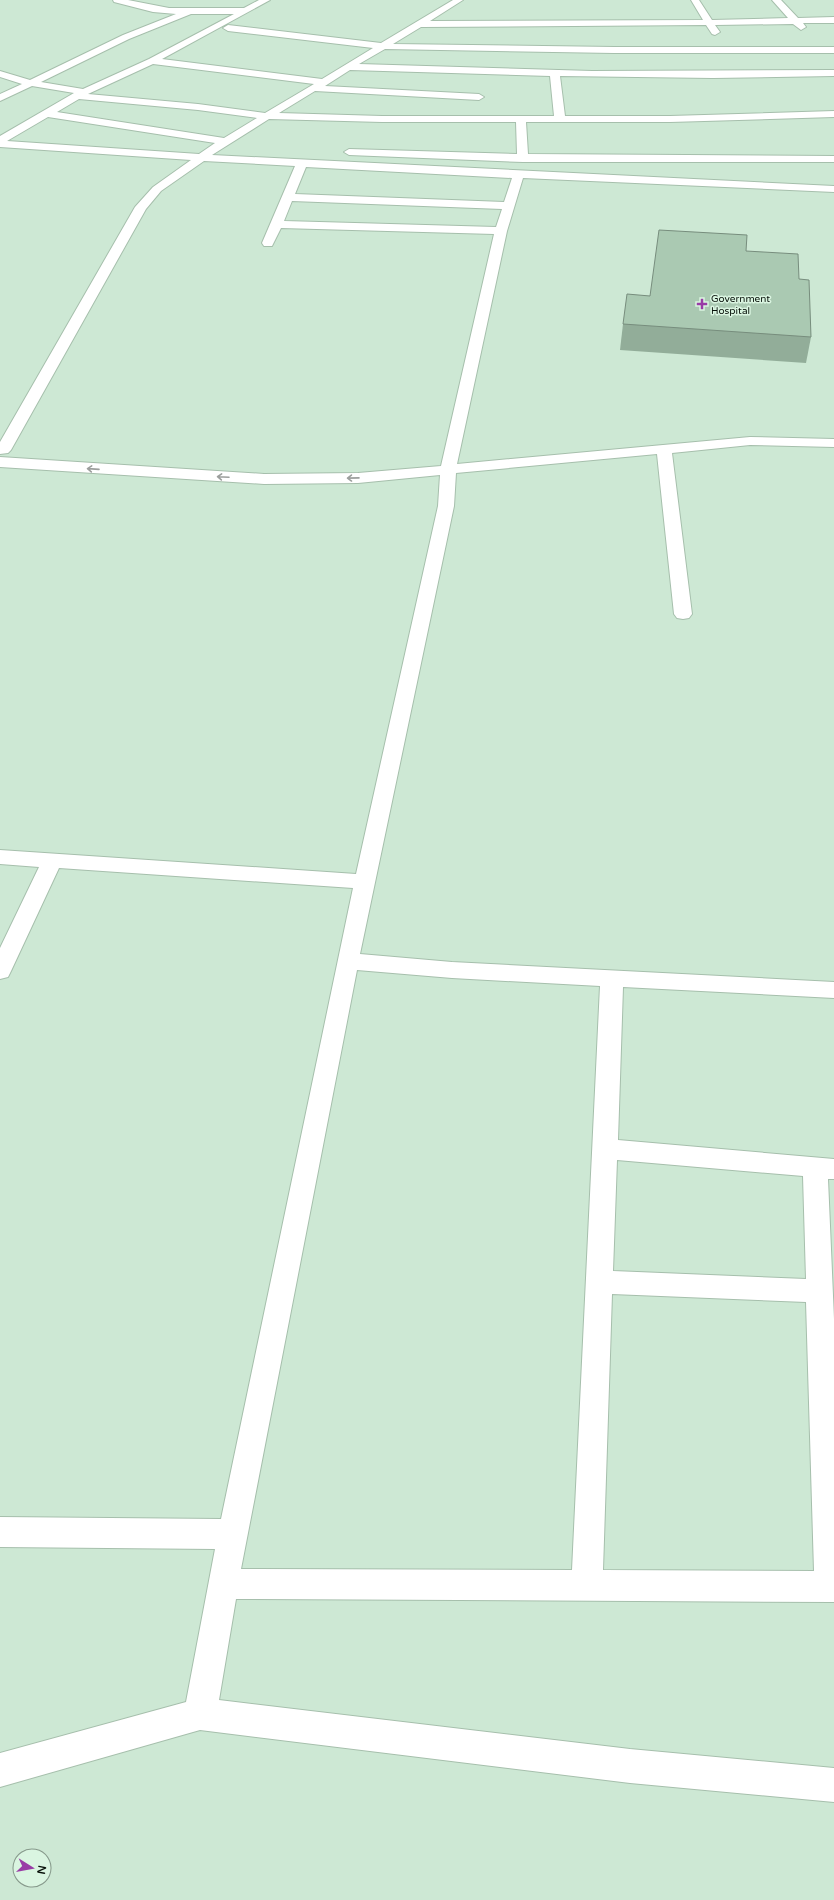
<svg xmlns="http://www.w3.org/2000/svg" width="834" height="1900" viewBox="0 0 834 1900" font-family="'Varela Round',sans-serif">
  <rect width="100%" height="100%" fill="#cde8d4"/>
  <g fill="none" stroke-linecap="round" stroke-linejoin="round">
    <g stroke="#a6bfac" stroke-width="2">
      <path id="minor" d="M113,0H128L169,8H244L259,0H270L162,59L322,79L373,48L228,31L223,28L228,25L381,43L453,0H463L430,21L703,20L691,0H699L712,20L788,18L772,0H781L798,18L834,17V23H803L806,27L801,30L793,24L715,25L720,32L715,35L712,34L706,25L421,27L393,44L614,47H834V53H614L385,49L359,64L592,71L834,70V76L713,78L560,76L565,116H670L834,111V117L670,122H526L528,154L834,156V162H523L349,155L344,152L349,149L517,154L516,122H382L269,119L212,155L834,186V192L523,178L507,231L457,464L750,437L834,439V447L750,445L672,453L692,614L689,618L683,619L677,618L674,614L657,454L456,473L454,506L360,954L452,962L834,982V998L623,987L618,1140L834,1159V1179H828L834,1319V1602L236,1599L219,1700L630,1749L834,1768V1802L630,1783L200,1730L0,1787V1753L186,1702L215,1549L0,1547V1517L221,1519L353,888L59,868L11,971L8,977L0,979V948L39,867L0,864V850L356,874L438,506L440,475L358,483L264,484L0,467V457L264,474L358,473L441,466L494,234L281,228L272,246H264L262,243L295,166L204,161L161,191L146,209L11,450L8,453L0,454V442L135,207L153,187L191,160L0,147V136L74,93L32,86L0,101V94L22,84L0,77V71L30,80L123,35L176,14L153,12L114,2ZM191,14H234L149,59L83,89L41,82L129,39ZM153,64L314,84L265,113L198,104L88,94ZM350,70L550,76L554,116H382L279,113L315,91L479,100L484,97L479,94L325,86ZM79,99L198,110L257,118L224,138L57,112ZM48,117L215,143L199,154L7,141ZM306,167L512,178L504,202L295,194ZM292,201L502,209L496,227L284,221ZM357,970L452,978L600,986L572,1570L241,1569ZM617,1160L803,1176L806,1279L613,1271ZM612,1294L806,1302L814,1571L603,1570Z"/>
    </g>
    <use href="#minor" fill="#fff" fill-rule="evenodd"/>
  </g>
  <path fill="#92ad99" d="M746,251L799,279L811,337L806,363L620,350L623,324L650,296Z"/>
  <path fill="#aac9b2" stroke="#778d7d" d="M659,230L747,235L746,251L798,254L799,279L809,280L811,337L623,324L627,294L650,296Z"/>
  <defs><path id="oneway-shaft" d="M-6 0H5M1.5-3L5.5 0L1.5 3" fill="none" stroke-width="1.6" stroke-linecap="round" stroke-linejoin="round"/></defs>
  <g stroke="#9c9f9d">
    <use href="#oneway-shaft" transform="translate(93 469) rotate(-176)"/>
    <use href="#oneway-shaft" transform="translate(223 477) rotate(-177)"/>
    <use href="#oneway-shaft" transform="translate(353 478) rotate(179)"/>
  </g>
  <path fill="#993ca6" stroke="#daf5e1" stroke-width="1.5" d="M700 298h4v4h4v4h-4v4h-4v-4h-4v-4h4z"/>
  <g text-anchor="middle" stroke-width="3" stroke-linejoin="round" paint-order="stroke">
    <g font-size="10" fill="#071009" stroke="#daf5e1" text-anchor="start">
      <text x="711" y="302">Government<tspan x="711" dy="12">Hospital</tspan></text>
    </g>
  </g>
  <g transform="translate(32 1868) rotate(101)"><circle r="19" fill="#daf5e1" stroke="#86998b"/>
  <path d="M0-3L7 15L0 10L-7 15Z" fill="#993ca6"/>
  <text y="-6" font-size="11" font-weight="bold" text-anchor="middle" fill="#071009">N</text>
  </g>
</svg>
